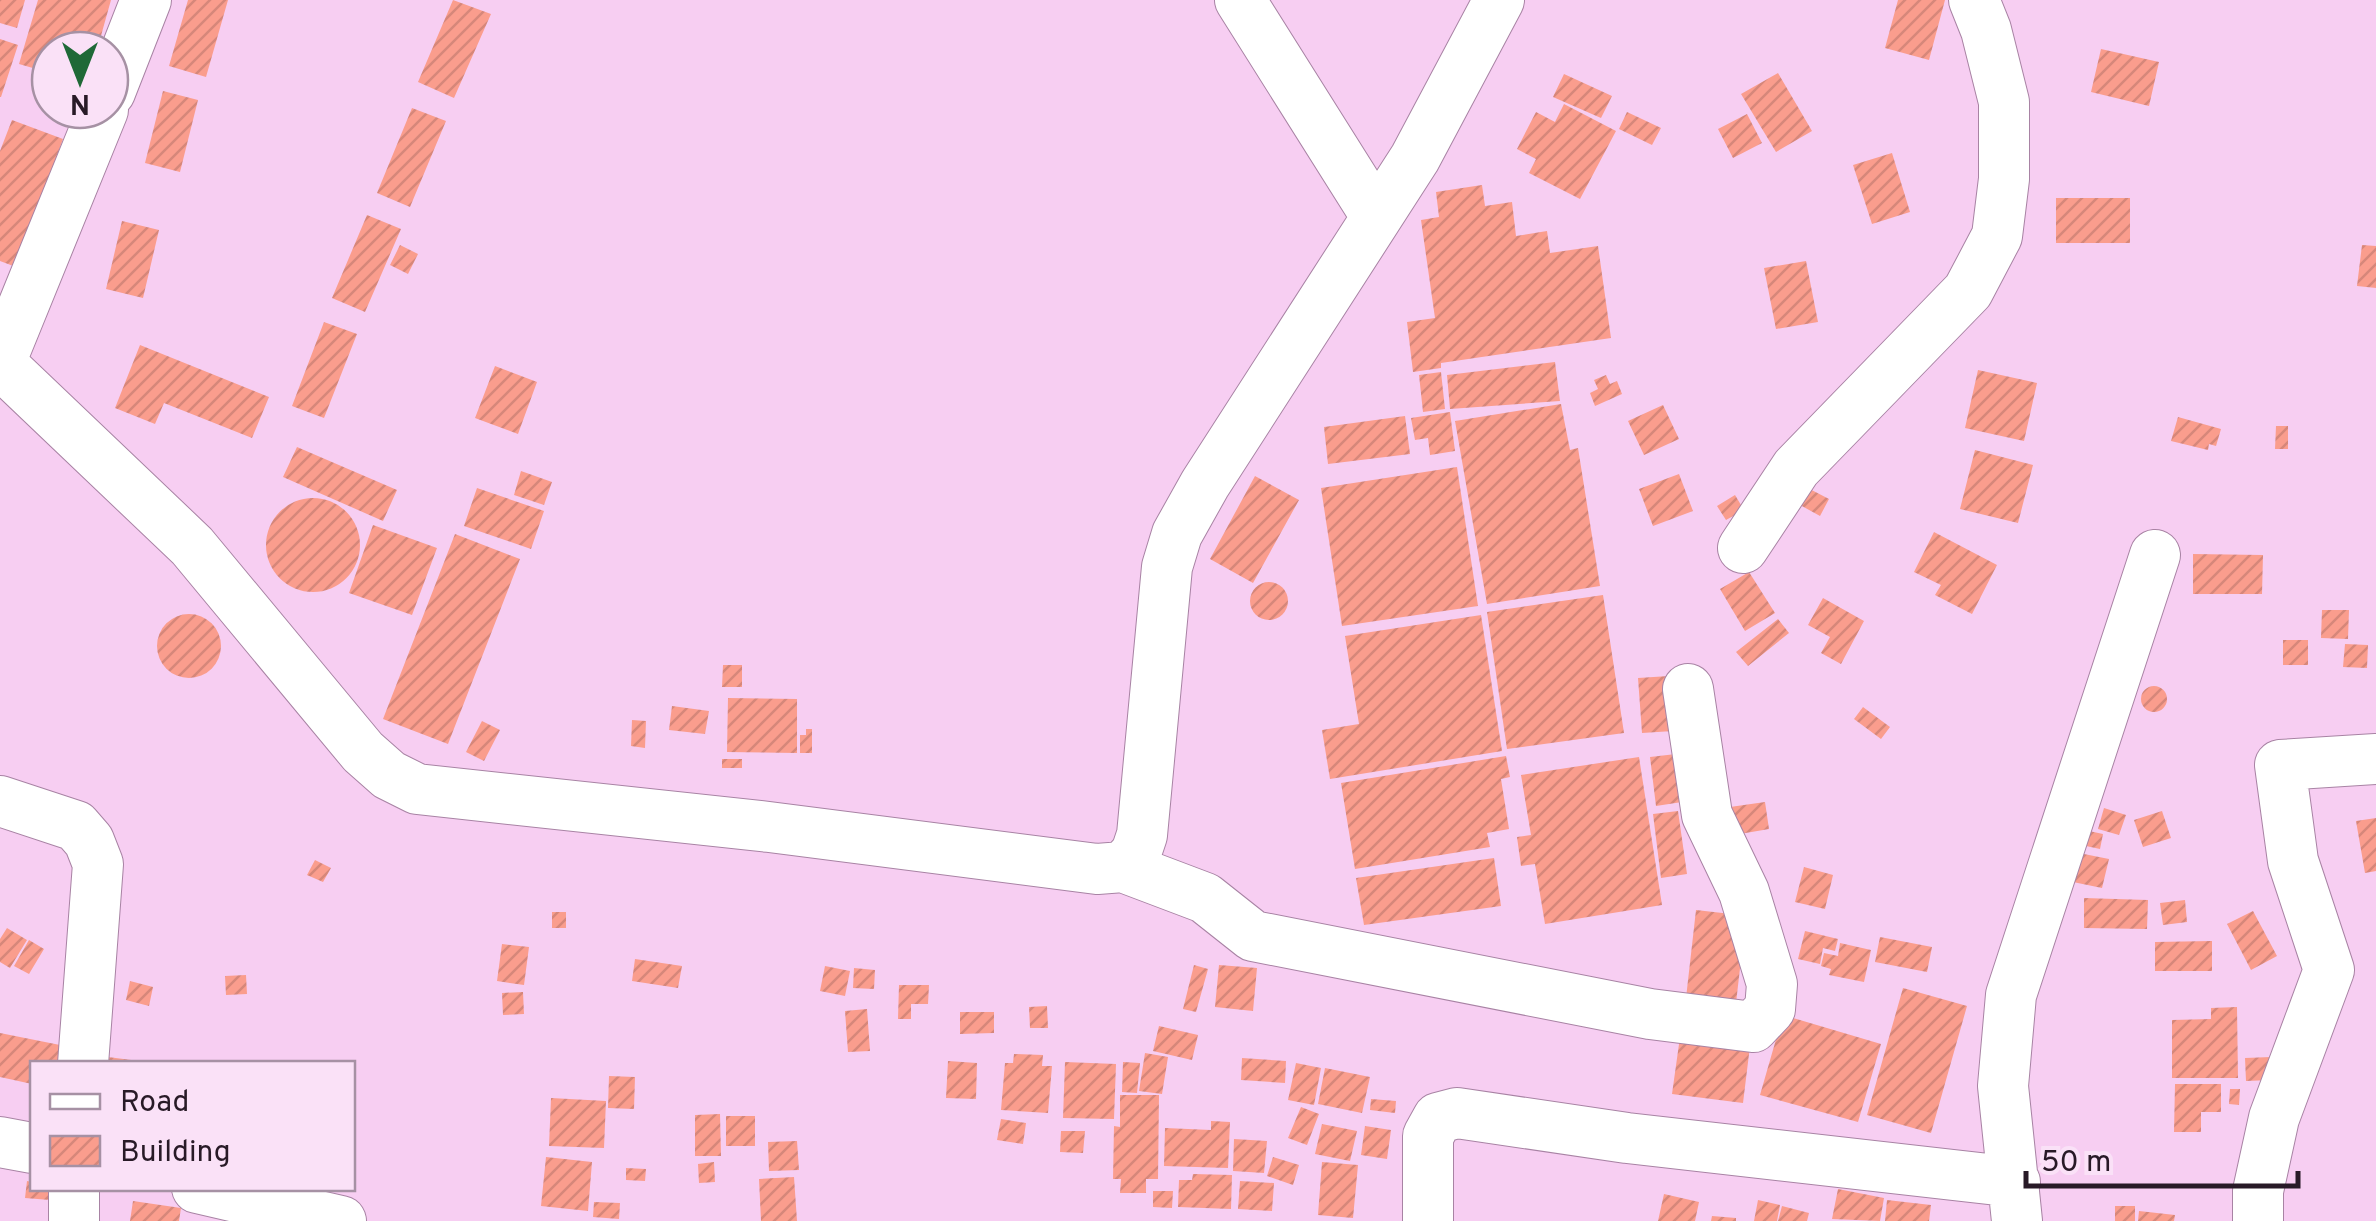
<svg xmlns="http://www.w3.org/2000/svg" width="2376" height="1221" viewBox="0 0 2376 1221" font-family="Overpass,sans-serif">
  <defs>
    <pattern id="building-hatch" width="6" height="6" patternUnits="userSpaceOnUse" patternTransform="scale(2.5)"><rect width="6" height="6" fill="#fa9d8d"/><path d="M-1 1l2-2M0 6l6-6M5 7l2-2" fill="none" stroke="#d6877a"/></pattern>
  </defs>
  <rect width="100%" height="100%" fill="#f7cef2"/>
  <path fill="url(#building-hatch)" d="M0,0H25L17,28L0,23Z
    M38,0H111L97,50H50V73L19,64Z
    M188,0H228L206,77L169,66Z
    M453,0L491,14L454,98L418,82Z
    M1898,0H1945L1929,60L1885,48Z
    M0,39L18,45L1,97H0Z
    M2101,49L2159,62L2149,106L2091,92Z
    M1778,73L1812,131L1776,152L1741,94Z
    M1564,74L1612,96L1601,118L1553,97Z
    M163,91L198,100L180,172L145,163Z
    M1564,104L1616,131L1580,199L1529,173L1536,159L1517,149L1536,112L1555,122Z
    M412,108L446,121L410,207L377,193Z
    M1627,112L1661,128L1652,145L1619,129Z
    M1747,114L1762,143L1733,158L1718,129Z
    M12,120L63,139L16,267L0,261V151Z
    M1892,153L1910,212L1872,224L1853,165Z
    M1482,185L1485,206L1512,202L1516,236L1547,231L1550,253L1598,246L1611,338L1441,363V368L1413,372L1407,322L1435,318L1421,220L1439,217L1436,192Z
    M2056,198H2130V243H2056Z
    M367,215L401,229L365,312L332,298Z
    M122,221L159,230L143,298L106,289Z
    M400,245L418,254L408,274L390,265Z
    M2362,245L2376,246V288L2357,286Z
    M1806,261L1818,322L1776,329L1764,268Z
    M324,322L357,334L324,418L292,406Z
    M140,345L269,397L252,438L164,403L155,424L115,408Z
    M1555,362L1560,401L1450,409L1447,375Z
    M495,366L537,382L518,434L475,418Z
    M1978,370L2037,383L2024,441L1965,428Z
    M1441,372L1445,409L1423,412L1419,375Z
    M1606,375L1610,384L1617,381L1622,394L1595,406L1590,393L1598,389L1594,380Z
    M1561,404L1570,450L1578,448L1600,586L1487,604L1455,421Z
    M1663,405L1679,439L1644,455L1628,421Z
    M1450,412L1455,451L1430,455L1428,438L1415,440L1411,418Z
    M1405,416L1410,454L1328,464L1324,427Z
    M2178,417L2221,429L2216,446L2209,444L2208,450L2171,441Z
    M2276,426H2288V449H2275Z
    M297,447L397,490L383,521L283,477Z
    M1975,450L2033,465L2018,523L1960,509Z
    M1457,467L1478,606L1342,626L1321,488Z
    M521,471L552,482L544,505L514,495Z
    M1679,474L1693,511L1653,526L1639,489Z
    M1255,476L1299,500L1253,583L1210,559Z
    M1800,484L1829,499L1820,516L1791,500Z
    M477,488L544,511L531,549L464,526Z
    M1735,495L1744,510L1726,520L1717,506Z
    M266 545a47 47 0 1 1 94 0a47 47 0 1 1-94 0Z
    M373,525L437,548L412,615L349,593Z
    M1934,532L1997,565L1972,614L1935,595L1941,585L1914,572Z
    M455,534L520,559L448,744L383,719Z
    M2193,554L2263,555L2262,594H2193Z
    M1749,572L1775,613L1745,631L1720,589Z
    M1250 601a19 19 0 1 1 38 0a19 19 0 1 1-38 0Z
    M1603,595L1624,733L1507,749L1487,612Z
    M1823,598L1864,621L1841,664L1821,653L1830,637L1808,625Z
    M2322,610H2349L2348,639L2321,638Z
    M157 646a32 32 0 1 1 64 0a32 32 0 1 1-64 0Z
    M1481,615L1502,751L1330,779L1322,730L1359,724L1345,636Z
    M1778,619L1789,633L1748,666L1736,652Z
    M2283,640H2308V665H2283Z
    M2345,644L2368,645L2367,668L2343,667Z
    M723,665H742V687H722Z
    M1669,676L1673,731L1642,733L1638,678Z
    M2141 699a13 13 0 1 1 26 0a13 13 0 1 1-26 0Z
    M728,698L797,699V753L727,752Z
    M672,706L709,711L705,734L669,730Z
    M1863,707L1890,727L1881,739L1854,719Z
    M632,720L646,721L645,748L631,746Z
    M482,721L500,730L484,761L466,752Z
    M806,729H812V753H800V735H806Z
    M1676,754L1682,802L1656,806L1650,757Z
    M1506,756L1510,777L1501,779L1509,829L1487,833L1490,847L1355,869L1341,783Z
    M1639,757L1662,905L1545,924L1535,864L1521,866L1517,837L1531,835L1521,775Z
    M722,759H742V768H722Z
    M1765,802L1769,829L1734,835L1730,807Z
    M2104,808L2126,815L2119,835L2098,829Z
    M1678,811L1687,874L1661,878L1653,814Z
    M2162,811L2171,838L2143,847L2134,820Z
    M2376,818V871L2365,873L2356,821Z
    M2089,831L2103,834L2100,849L2086,846Z
    M2079,853L2109,859L2102,888L2073,882Z
    M1494,858L1501,906L1364,925L1356,878Z
    M315,860L331,868L323,882L307,875Z
    M1804,867L1833,875L1825,909L1795,902Z
    M2084,898L2148,900L2147,929L2084,928Z
    M2185,900L2187,922L2163,925L2160,903Z
    M1696,910L1740,915L1742,951L1736,1003L1686,998Z
    M2253,911L2277,956L2251,970L2227,924Z
    M552,912H566V928H552Z
    M7,928L27,940L10,968L0,962V939Z
    M1805,931L1838,939L1835,951L1823,948L1820,964L1798,959Z
    M1880,937L1932,947L1927,972L1875,962Z
    M29,940L44,949L29,974L14,966Z
    M2212,941V971H2155V942Z
    M1840,943L1871,950L1864,982L1829,975L1831,969L1821,966L1824,953L1838,956Z
    M502,944L529,947L524,985L497,981Z
    M635,959L682,966L678,988L632,981Z
    M1194,965L1208,969L1196,1012L1183,1009Z
    M1219,965L1257,968L1253,1011L1215,1007Z
    M825,966L850,971L845,996L820,991Z
    M854,968L875,970L874,989L853,988Z
    M246,975L247,994L226,995L225,976Z
    M130,981L153,987L149,1006L126,1000Z
    M899,985H929L928,1004H911V1019H898Z
    M1903,988L1967,1006L1931,1133L1867,1115Z
    M523,992L524,1014L503,1015L502,993Z
    M1047,1006L1048,1028H1030L1029,1007Z
    M2237,1007L2238,1078H2172V1020L2211,1019V1008Z
    M867,1009L870,1051L848,1052L845,1011Z
    M960,1012H994V1033L960,1034Z
    M1783,1015L1881,1044L1858,1122L1760,1095Z
    M1159,1026L1198,1035L1192,1060L1153,1051Z
    M0,1033L70,1047L67,1064H32V1084L0,1077Z
    M1680,1037L1750,1046L1743,1103L1672,1094Z
    M1145,1053L1168,1057L1162,1094L1139,1091Z
    M1014,1054L1043,1055L1042,1066H1052L1048,1113L1001,1110L1005,1063H1013Z
    M108,1057L139,1061V1064H107Z
    M2271,1057L2272,1080L2246,1081L2245,1058Z
    M1242,1058L1286,1061L1285,1083L1241,1080Z
    M948,1061L977,1063L976,1099L946,1098Z
    M1065,1062L1116,1064L1114,1119L1063,1118Z
    M1123,1062L1140,1063L1137,1093L1122,1092Z
    M1296,1063L1321,1068L1314,1105L1288,1100Z
    M1325,1068L1370,1077L1362,1113L1318,1104Z
    M609,1076L635,1077L634,1109L608,1108Z
    M2175,1084H2221V1112H2201V1132H2174Z
    M2230,1089H2240L2239,1105L2229,1104Z
    M1120,1095H1159L1158,1179H1146V1193H1120L1121,1179H1113L1114,1126L1120,1127Z
    M551,1098L606,1101L604,1148L549,1146Z
    M1371,1099L1396,1101L1395,1113L1370,1110Z
    M1301,1107L1319,1114L1307,1145L1288,1138Z
    M720,1114L721,1156H695V1115Z
    M726,1116H755V1146H726Z
    M1001,1119L1026,1123L1023,1144L997,1140Z
    M1211,1121L1230,1122L1228,1168L1164,1166L1165,1128L1211,1130Z
    M1322,1124L1357,1131L1350,1161L1315,1154Z
    M1365,1126L1391,1130L1387,1159L1361,1155Z
    M1061,1131H1085L1083,1153L1060,1152Z
    M1234,1139L1267,1141L1264,1173L1233,1171Z
    M797,1141L799,1170L769,1171L768,1142Z
    M546,1157L592,1162L588,1211L541,1206Z
    M1273,1157L1299,1165L1293,1185L1267,1176Z
    M714,1162L715,1182L699,1183L698,1164Z
    M1322,1162L1358,1165L1353,1218L1318,1215Z
    M626,1168L646,1169L645,1181L626,1180Z
    M1193,1174L1232,1175L1231,1209L1178,1207L1179,1180H1192Z
    M794,1177L797,1221H761L759,1179Z
    M27,1181L32,1182V1188H51L50,1200L25,1198Z
    M1240,1181L1274,1183L1272,1211L1238,1209Z
    M1838,1189L1884,1198L1880,1221L1832,1219Z
    M1153,1191H1173L1172,1208L1153,1207Z
    M1664,1194L1699,1202L1695,1221H1658Z
    M1758,1200L1780,1205L1777,1221H1754Z
    M1887,1200L1931,1205L1929,1221H1885Z
    M133,1201L181,1208L179,1221H130Z
    M594,1202L620,1203L619,1219L593,1217Z
    M1782,1206L1809,1213L1807,1221H1778Z
    M2115,1206H2135V1221H2115Z
    M2139,1211L2175,1215L2174,1221H2138Z
    M1712,1216L1736,1218V1221H1711Z"/>
  <g fill="none" stroke-linecap="round" stroke-linejoin="round">
    <g stroke="#a883a4" stroke-width="52">
      <path id="minor" d="M1240,0L1376,216
        M110,92L146,0
        M103,110L0,363L192,546L363,752L389,775L417,789L769,827L1097,869L1123,867L1136,853L1142,835L1167,567L1177,534L1205,484L1415,158L1499,0
        M1743,548L1796,468L1968,291L1997,236L2004,179V102L1986,30L1974,0
        M0,801L76,826L89,841L98,864L83,1064
        M1123,867L1205,898L1253,936L1650,1014L1753,1027L1770,1009L1772,984L1744,892L1707,815L1688,689
        M0,1142L32,1148
        M197,1188L341,1221
        M74,1221V1188
        M1428,1221V1136L1438,1118L1457,1113L1627,1138L2015,1182
        M2017,1221L2003,1086L2011,995L2155,555
        M2258,1221V1191L2274,1118L2329,970L2293,861L2280,765L2376,759"/>
    </g>
    <use href="#minor" stroke="#fff" stroke-width="50"/>
  </g>
  <rect x="30" y="1061" width="325" height="130" fill="#fae1f7" stroke="#a691a4" stroke-width="2.5"/>
  <rect x="50" y="1094" width="50" height="15" fill="#ffffff" stroke="#a691a4" stroke-width="2.5"/>
  <text x="120" y="1111" font-size="30" fill="#281a27">Road</text>
  <rect x="50" y="1136" width="50" height="30" fill="url(#building-hatch)" stroke="#a691a4" stroke-width="2.5"/>
  <text x="120" y="1161" font-size="30" fill="#281a27">Building</text>
  <g transform="translate(80 80) rotate(180)"><circle r="48" fill="#fae1f7" stroke="#a691a4" stroke-width="2.5"/>
  <path d="M0-8L18 38L0 25L-18 38Z" fill="#1f6937"/>
  <text y="-15" font-size="28" font-weight="bold" text-anchor="middle" fill="#281a27">N</text>
  </g>
  <path d="M2026 1171v15h272v-15" fill="none" stroke="#281a27" stroke-width="5"/>
  <text x="2041" y="1171" font-size="30" fill="#281a27" stroke="#fae1f7" stroke-width="8" paint-order="stroke">50 m</text>
</svg>
